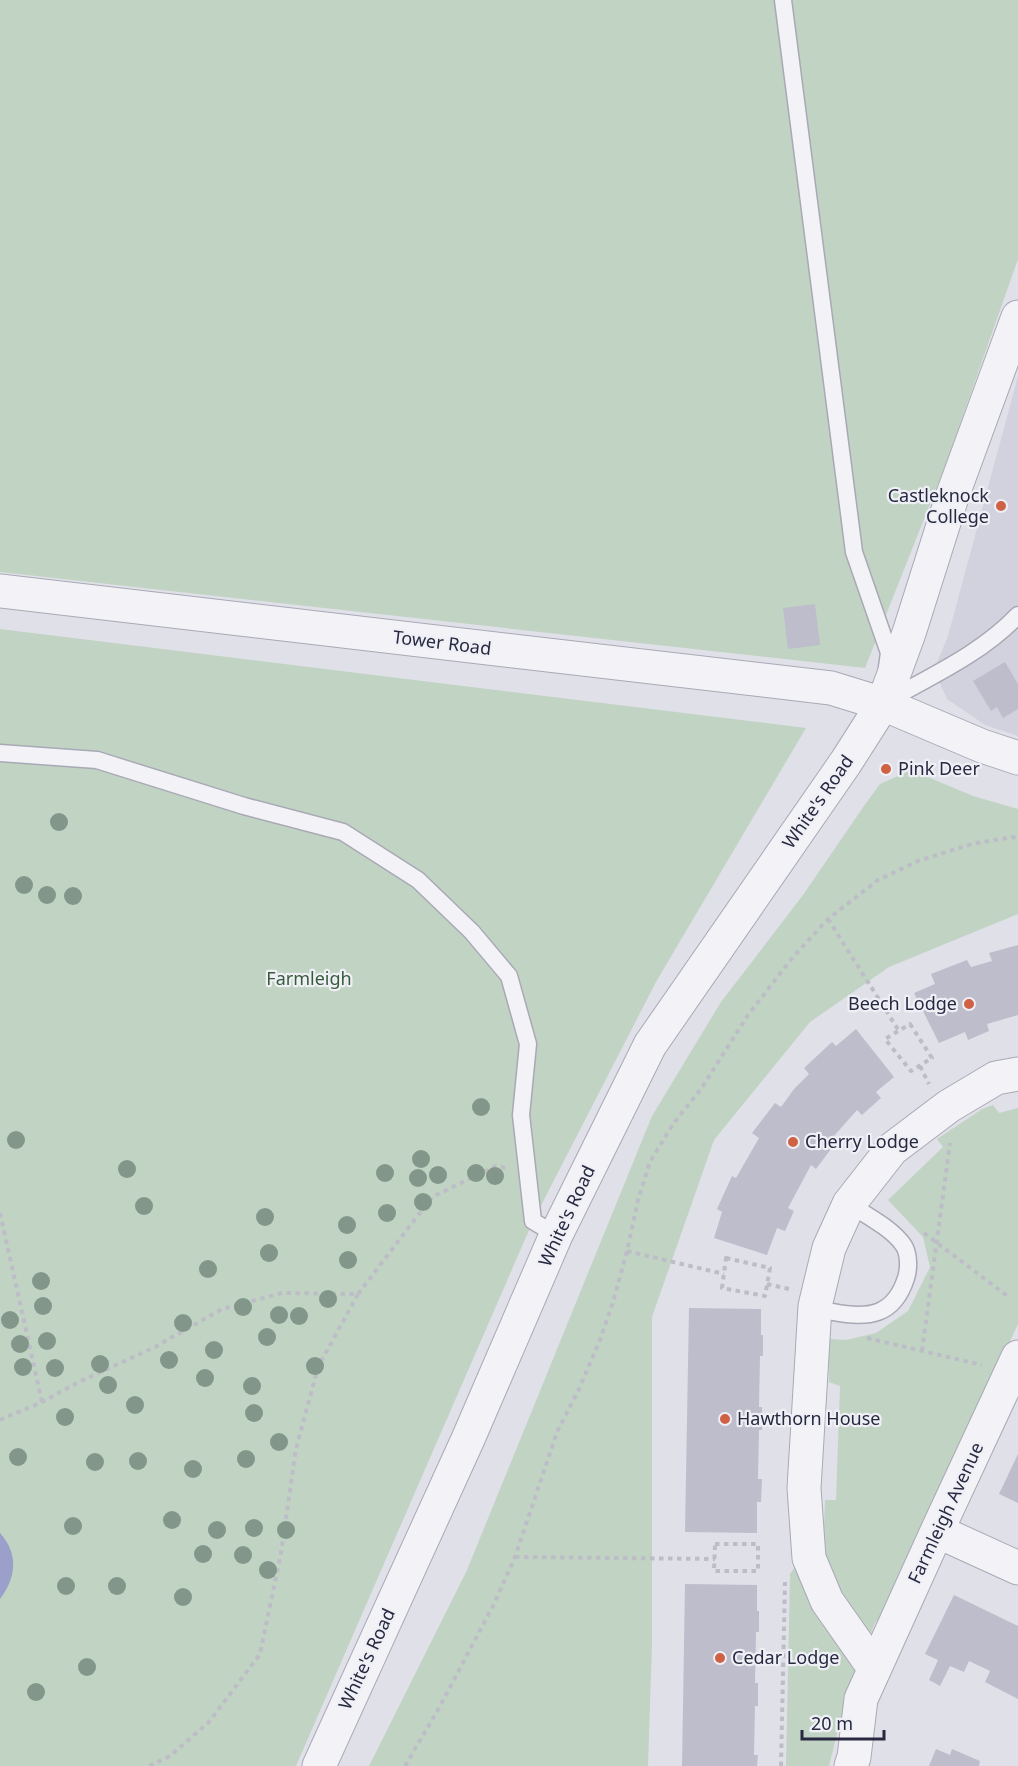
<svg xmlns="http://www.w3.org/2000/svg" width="1018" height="1766" viewBox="0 0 1018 1766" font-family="'Noto Sans',sans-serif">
  <rect width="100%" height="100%" fill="#e0e0e9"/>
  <path fill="#d2d2de" d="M1018,376V736L985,725L947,699L934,670L948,636Z"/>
  <path fill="#c1d3c3" d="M0,0H1018V259L947,461L865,668L0,572Z
    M0,629L806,728L656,982L533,1221L296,1766H0Z
    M911,770L973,796L1018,809V914L889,967L810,1022L714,1140L652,1317V1644L648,1766H369L467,1570L652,1116L721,1002L803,895L866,803L880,784Z
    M993,1105L999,1113L1018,1108V1324L885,1612L875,1623L849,1686L829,1766H786L790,1574L824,1527L825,1500H836L840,1386L829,1382V1339L846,1340L876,1333L908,1311L930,1267L923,1237L888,1200L943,1147L937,1139L982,1109Z"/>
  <path fill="#9aa0c9" d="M0,1533C19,1554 16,1578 0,1599Z"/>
  <path fill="#bdbdcc" d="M815,604L820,645L788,649L783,608Z
    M1005,662L1018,684V709L1003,718L997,707L991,711L973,681Z
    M1018,945V1015L987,1024L989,1031L968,1040L965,1032L939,1043L914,993L935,984L931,974L967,960L971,967L992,961L989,953Z
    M856,1029L894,1077L876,1092L881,1098L862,1115L857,1110L826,1145L831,1149L816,1169L811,1165L788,1208L794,1211L785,1231L777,1228L767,1255L714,1238L722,1212L717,1209L732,1176L736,1178L759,1138L752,1133L775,1103L781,1107L794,1089L809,1074L804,1068L832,1042L836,1046Z
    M689,1308L761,1309V1335H763V1356H760L759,1407H762V1430H759L758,1479H762L761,1502H757V1533L685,1532Z
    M1018,1454V1503L999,1494Z
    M685,1584L757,1585V1611H759V1632H756L755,1683H758V1706H755L754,1755H758L757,1766H682Z
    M954,1595L1018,1626V1699L985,1682L990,1671L969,1661L964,1672L950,1666L940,1686L929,1680L938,1660L925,1654Z
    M936,1749L950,1755L952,1749L980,1761L979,1766H929Z"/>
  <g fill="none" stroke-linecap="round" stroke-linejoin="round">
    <g stroke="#a9a9b6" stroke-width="19">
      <path id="service" d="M783,0L854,552L889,653L887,667
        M887,701C933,675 982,653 1018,615
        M0,753L97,760L244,806L343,832L418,880L472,932L509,976L528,1044L521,1115L533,1221L556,1235
        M833,1312C868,1319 894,1316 906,1278C909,1269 909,1254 904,1246C893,1229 866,1215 849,1204"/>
    </g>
    <g stroke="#a9a9b6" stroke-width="35">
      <path id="minor" d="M937,1531L1018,1568
        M874,1668L827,1601L809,1558L804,1488L815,1306L829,1248L849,1204L892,1149L949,1106L996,1078L1018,1074
        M319,1766L468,1439L556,1235L650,1045L846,762L883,704
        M851,1766L854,1757L861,1699L937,1531L1018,1357"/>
    </g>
    <g stroke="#a9a9b6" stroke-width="35">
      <path id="tertiary" d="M0,591L831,688L883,704L982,746L1018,758
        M883,704L909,633L953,494L1018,317"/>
    </g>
    <path stroke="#bdbdc7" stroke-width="4" stroke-dasharray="4.5 4.5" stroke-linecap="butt" d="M828,919L899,1031
      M910,1024L932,1058L911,1071L885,1039Z
      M920,1066L929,1084
      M0,1213L42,1402
      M924,1233L1010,1298
      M627,1251L724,1274
      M726,1258L770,1268L765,1296L722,1288Z
      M767,1284L789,1289
      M358,1294L432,1197L496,1166L506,1168
      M867,1338L982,1365
      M922,1351L950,1143
      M0,1420L42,1402L79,1382L155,1347L222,1309L282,1293L358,1294L318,1367L296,1449L281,1553L260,1654L209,1722L170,1756L149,1766
      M715,1544H758V1571H714Z
      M515,1557L715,1559
      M405,1766L439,1708L494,1604L515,1557L557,1432L579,1389L600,1340L613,1302L627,1251L638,1200L650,1162L673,1124L701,1089L748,1015L793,957L828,919L878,880L918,861L972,844L1012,837L1018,838
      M781,1766L785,1582"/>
    <use href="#service" stroke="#f2f2f7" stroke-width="16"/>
    <use href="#minor" stroke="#f2f2f7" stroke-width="33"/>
    <use href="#tertiary" stroke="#f2f2f7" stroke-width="33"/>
  </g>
  <g fill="#82978a">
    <circle cx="59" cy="822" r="9"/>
    <circle cx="24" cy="885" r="9"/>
    <circle cx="47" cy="895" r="9"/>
    <circle cx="73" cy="896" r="9"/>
    <circle cx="481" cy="1107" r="9"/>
    <circle cx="16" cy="1140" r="9"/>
    <circle cx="421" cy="1159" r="9"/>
    <circle cx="127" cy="1169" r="9"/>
    <circle cx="385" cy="1173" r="9"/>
    <circle cx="476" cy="1173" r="9"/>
    <circle cx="438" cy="1175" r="9"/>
    <circle cx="495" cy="1176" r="9"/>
    <circle cx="418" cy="1178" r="9"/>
    <circle cx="423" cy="1202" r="9"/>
    <circle cx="144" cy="1206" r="9"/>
    <circle cx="387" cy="1213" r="9"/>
    <circle cx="265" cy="1217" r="9"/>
    <circle cx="347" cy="1225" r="9"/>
    <circle cx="269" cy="1253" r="9"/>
    <circle cx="348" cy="1260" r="9"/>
    <circle cx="208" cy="1269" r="9"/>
    <circle cx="41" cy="1281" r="9"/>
    <circle cx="328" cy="1299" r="9"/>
    <circle cx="43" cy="1306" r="9"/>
    <circle cx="243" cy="1307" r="9"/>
    <circle cx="279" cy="1315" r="9"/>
    <circle cx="299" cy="1316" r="9"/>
    <circle cx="10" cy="1320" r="9"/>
    <circle cx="183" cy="1323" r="9"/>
    <circle cx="267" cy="1337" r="9"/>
    <circle cx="47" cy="1341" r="9"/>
    <circle cx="20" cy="1344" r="9"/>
    <circle cx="214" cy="1350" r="9"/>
    <circle cx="169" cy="1360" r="9"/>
    <circle cx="100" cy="1364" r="9"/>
    <circle cx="315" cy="1366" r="9"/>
    <circle cx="23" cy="1367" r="9"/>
    <circle cx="55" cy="1368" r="9"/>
    <circle cx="205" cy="1378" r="9"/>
    <circle cx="108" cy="1385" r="9"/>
    <circle cx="252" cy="1386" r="9"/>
    <circle cx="135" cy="1405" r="9"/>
    <circle cx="254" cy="1413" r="9"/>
    <circle cx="65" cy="1417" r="9"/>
    <circle cx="279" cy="1442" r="9"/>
    <circle cx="18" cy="1457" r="9"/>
    <circle cx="246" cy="1459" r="9"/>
    <circle cx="138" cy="1461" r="9"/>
    <circle cx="95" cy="1462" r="9"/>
    <circle cx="193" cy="1469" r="9"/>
    <circle cx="172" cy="1520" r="9"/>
    <circle cx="73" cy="1526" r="9"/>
    <circle cx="254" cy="1528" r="9"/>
    <circle cx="217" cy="1530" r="9"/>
    <circle cx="286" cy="1530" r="9"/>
    <circle cx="203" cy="1554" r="9"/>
    <circle cx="243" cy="1555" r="9"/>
    <circle cx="268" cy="1570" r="9"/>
    <circle cx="66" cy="1586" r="9"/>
    <circle cx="117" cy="1586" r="9"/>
    <circle cx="183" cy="1597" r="9"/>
    <circle cx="87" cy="1667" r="9"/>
    <circle cx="36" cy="1692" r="9"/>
  </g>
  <g fill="#cf6144" stroke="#eff0f6" stroke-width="2">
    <circle cx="1001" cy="506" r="6"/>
    <circle cx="886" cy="769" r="6"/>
    <circle cx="969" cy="1004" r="6"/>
    <circle cx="793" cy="1142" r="6"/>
    <circle cx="725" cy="1419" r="6"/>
    <circle cx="720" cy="1658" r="6"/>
  </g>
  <g text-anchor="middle" stroke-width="4.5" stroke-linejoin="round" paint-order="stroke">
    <g font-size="18" fill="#282840" stroke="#eff0f6" text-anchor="start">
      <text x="989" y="502" text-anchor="end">Castleknock<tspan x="989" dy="21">College</tspan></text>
      <text x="898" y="775">Pink Deer</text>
      <text x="957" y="1010" text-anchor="end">Beech Lodge</text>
      <text x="805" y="1148">Cherry Lodge</text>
      <text x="737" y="1425">Hawthorn House</text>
      <text x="732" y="1664">Cedar Lodge</text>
    </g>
    <g font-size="18" fill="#282840" stroke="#eff0f6">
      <text transform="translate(442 643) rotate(7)" y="6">Tower Road</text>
      <text transform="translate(818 802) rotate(-55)" y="6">White's Road</text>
      <text transform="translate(567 1216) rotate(-65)" y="6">White's Road</text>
      <text transform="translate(946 1513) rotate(-65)" y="6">Farmleigh Avenue</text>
      <text transform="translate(367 1659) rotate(-65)" y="6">White's Road</text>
    </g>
    <g font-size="18" fill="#365c3c" stroke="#eff0f6">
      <text x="309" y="985">Farmleigh</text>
    </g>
  </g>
  <path d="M802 1730v9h82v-9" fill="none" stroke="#282840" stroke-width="3"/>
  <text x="811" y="1730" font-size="18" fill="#282840" stroke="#eff0f6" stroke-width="4.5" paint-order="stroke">20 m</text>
</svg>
